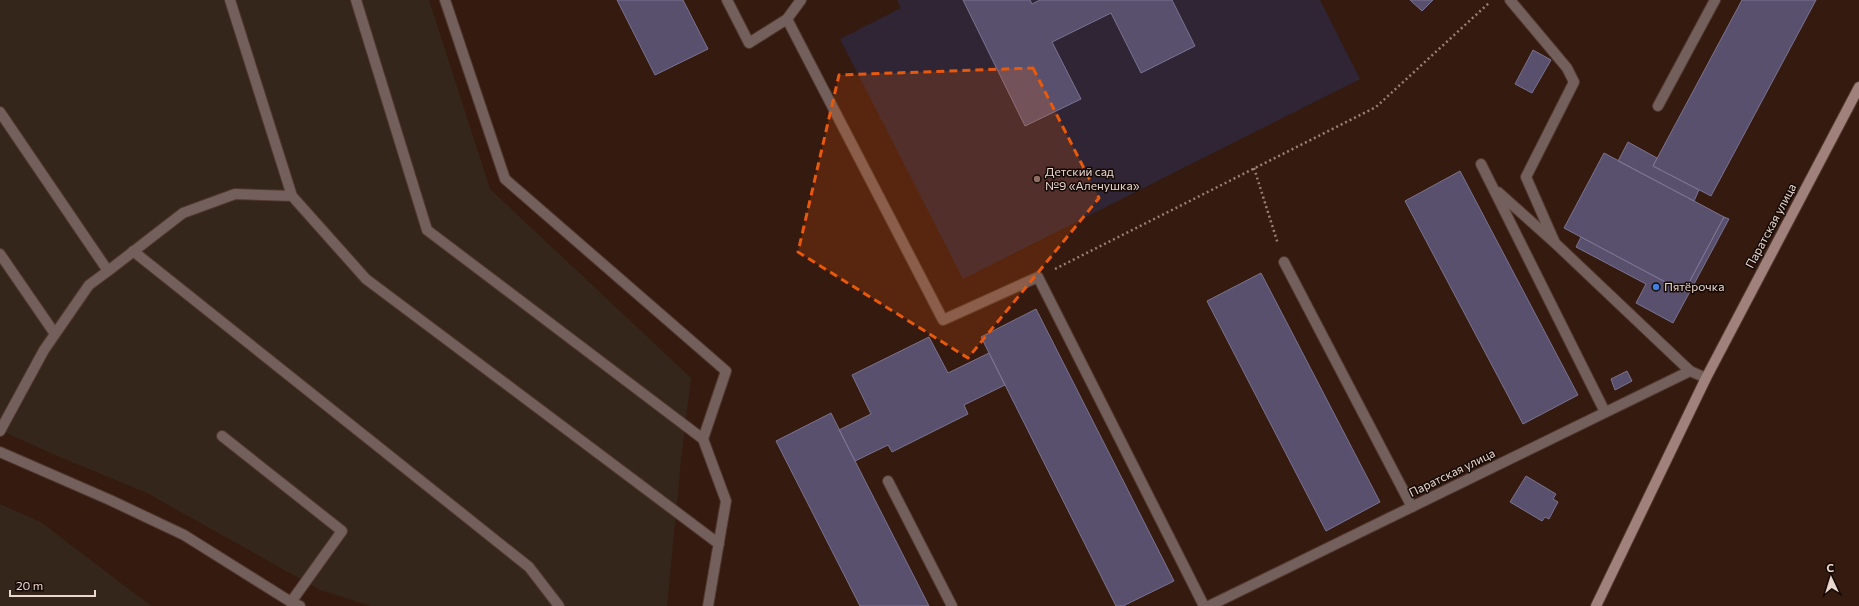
<svg xmlns="http://www.w3.org/2000/svg" width="1859" height="606" viewBox="0 0 1859 606" font-family="Commissioner,sans-serif">
  <rect width="100%" height="100%" fill="#351a0f"/>
  <path fill="#35261b" d="M0,0H429L490,189L691,378L681,460L667,606H371L320,590L147,493L55,455L0,430Z
    M0,504L42,523L151,606H0Z"/>
  <path fill="#2f2534" d="M897,0H1320L1360,79L963,279L840,39L901,8Z"/>
  <path fill="#58506d" stroke="#7b7391" d="M617,0H683L708,49L655,75Z
    M963,0H1030L1032,4L1040,0H1172L1195,46L1141,73L1111,13L1052,42L1081,99L1025,126Z
    M1410,0H1433L1422,11Z
    M1742,0H1816L1711,196L1653,166Z
    M1533,50L1551,60L1532,93L1515,84Z
    M1628,142L1657,158L1653,166L1699,190L1694,201L1618,161Z
    M1604,153L1724,217L1684,292L1564,228Z
    M1460,171L1578,395L1523,424L1405,201Z
    M1724,217L1729,219L1673,323L1636,303L1646,284L1576,247L1581,237L1684,292Z
    M1261,273L1380,502L1326,531L1207,301Z
    M1036,309L1174,581L1123,606H1116L981,337Z
    M929,337L948,373L989,353L1005,385L964,405L968,414L892,452L888,445L855,461L839,430L871,414L852,375Z
    M1627,371L1632,381L1615,390L1611,379Z
    M831,413L855,461L929,606H860L776,441Z
    M1526,476L1556,494L1553,499L1558,502L1549,519L1545,517L1542,521L1510,502Z"/>
  <g fill="none" stroke-linecap="round" stroke-linejoin="round">
    <g stroke="#52382e" stroke-width="12">
      <path id="service" d="M230,0L292,196L366,279L719,544
        M356,0L427,230L703,439
        M445,0L505,179L726,371L703,439L726,501L708,606
        M727,0L749,43L787,19L943,320L1038,277L1204,606
        M1510,0L1567,68L1574,82L1526,177L1555,243
        M787,19L801,0
        M1658,106L1715,0
        M0,112L108,271L89,285L44,350L0,431
        M1481,164L1605,412
        M1498,192L1555,243L1690,371
        M133,251L529,567L559,606
        M0,254L55,334
        M1284,262L1412,507
        M108,271L183,213L235,194L292,196
        M222,436L342,531L291,602
        M888,481L952,606"/>
    </g>
    <g stroke="#52382e" stroke-width="12">
      <path id="minor" d="M0,452L110,500L184,535L291,602L300,606
        M1209,606L1690,371L1706,378"/>
    </g>
    <g stroke="#52382e" stroke-width="12">
      <path id="secondary" d="M1596,606L1706,378L1859,87"/>
    </g>
    <path stroke="#978178" stroke-width="2.5" stroke-dasharray="2 3" stroke-linecap="butt" d="M1254,168L1278,244
      M1055,269L1376,107L1490,2"/>
    <use href="#service" stroke="#735f5b" stroke-width="10"/>
    <use href="#minor" stroke="#735f5b" stroke-width="10"/>
    <use href="#secondary" stroke="#a1817b" stroke-width="10"/>
  </g>
  <path fill="#e8590c" fill-opacity="0.2" stroke="#e8590c" stroke-width="3" stroke-dasharray="8 5" stroke-linejoin="round" d="M1033,68L1099,198L968,358L798,252L839,75Z"/>
  <circle fill="#8d6e63" stroke="#140905" stroke-width="1.5" cx="1037" cy="179" r="4"/>
  <circle fill="#3f7fe0" stroke="#140905" stroke-width="1.5" cx="1656" cy="287" r="4"/>
  <g text-anchor="middle" stroke-width="3" stroke-linejoin="round" paint-order="stroke">
    <g font-size="12" fill="#ead7d0" stroke="#140905" text-anchor="start">
      <text x="1045" y="176">Детский сад<tspan x="1045" dy="14">№9 «Аленушка»</tspan></text>
      <text x="1664" y="291">Пятёрочка</text>
    </g>
    <g font-size="12" fill="#ead7d0" stroke="#140905">
      <text transform="translate(1771 226) rotate(-62)" y="4">Паратская улица</text>
      <text transform="translate(1452 473) rotate(-26)" y="4">Паратская улица</text>
    </g>
  </g>
  <g transform="translate(1831 578) rotate(356)" stroke="#140905" stroke-width="3" paint-order="stroke">
  <path d="M0-3L7 15L0 10L-7 15Z" fill="#ead7d0"/>
  <text y="-6" font-size="11" font-weight="bold" text-anchor="middle" fill="#ead7d0">С</text>
  </g>
  <path d="M10 590v6h85v-6" fill="none" stroke="#ead7d0" stroke-width="2"/>
  <text x="16" y="590" font-size="12" fill="#ead7d0" stroke="#140905" stroke-width="3" paint-order="stroke">20 m</text>
</svg>
